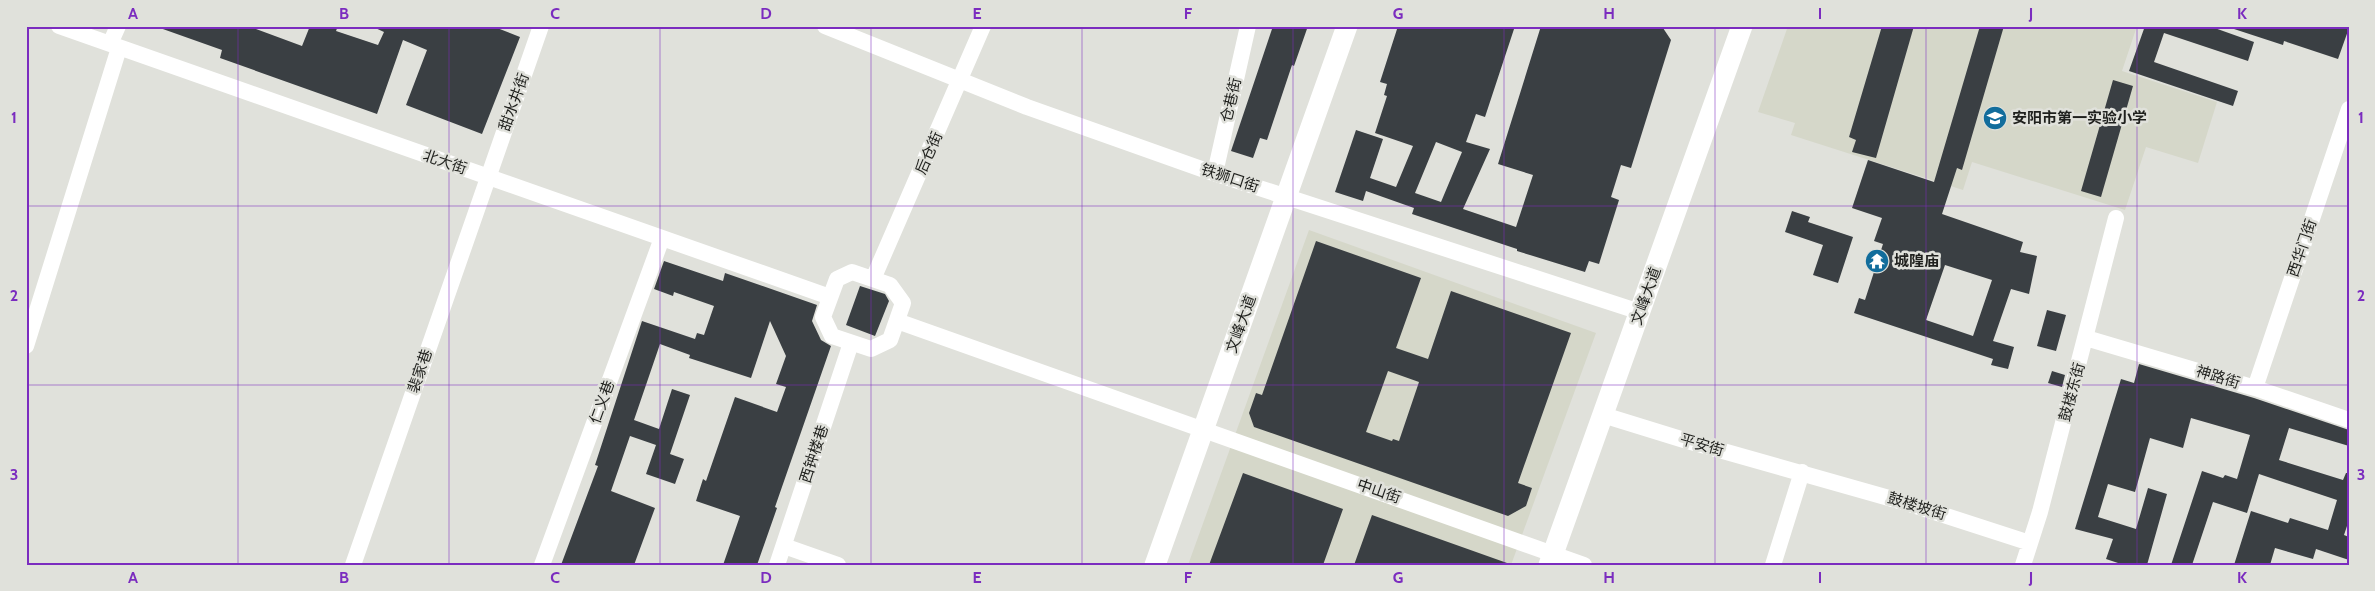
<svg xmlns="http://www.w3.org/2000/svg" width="2375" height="591" viewBox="0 0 2375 591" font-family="Cabin,'Noto Sans SC',sans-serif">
  <rect width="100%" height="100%" fill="#e0e1db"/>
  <path fill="#d5d7c9" d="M1788,26H2137L2122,71L2217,102L2198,163L2146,147L2125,210L1972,162L1963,190L1791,135L1795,123L1758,112Z
    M1309,230L1596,333L1511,565H1188Z"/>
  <path fill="#3a3f43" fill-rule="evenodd" d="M160,26H248L302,46L310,26H338L336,31L378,45L384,32L371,26H492L520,37L482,134L406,105L427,50L403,40L377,114L220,58L222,50L160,28Z
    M1273,26H1308L1294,66L1292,65L1267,140L1260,138L1253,158L1231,151Z
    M1398,26H1515L1485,117L1476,114L1466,142L1490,149L1463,209L1516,227L1533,175L1498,164L1541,26L1663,28L1671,40L1631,168L1621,165L1611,197L1619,200L1599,264L1589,261L1585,272L1517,251V249L1412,214L1414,208L1366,191L1363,201L1335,192L1356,130L1383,139L1370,178L1396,187L1413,146L1375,133L1387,96L1384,95L1387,84L1380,82ZM1436,142L1462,152L1441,202L1415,193Z
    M1882,26H1914L1876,158L1852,152L1856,140L1849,137Z
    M1980,26H2004L1962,170L1957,168L1942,214L2023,242L2020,252L2037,256L2029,294L2011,289L1993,341L2014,347L2008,369L1991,365L1993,359L1854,313L1859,298L1865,300L1883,244L1874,241L1882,218L1852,208L1868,160L1934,182ZM1945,265L1992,280L1973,336L1926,320Z
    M2145,26H2209L2254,42L2248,61L2164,33L2154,62L2238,91L2233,106L2129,71Z
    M2234,26H2349V28L2338,59L2284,41L2283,45L2234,29Z
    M2113,80L2133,86L2101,197L2081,191Z
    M1792,211L1810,217L1808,222L1853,237L1838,283L1813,275L1823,245L1785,232Z
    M1316,241L1421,278L1396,348L1428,359L1451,291L1571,333L1518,483L1532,488L1526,506L1508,516L1254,427L1249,413L1256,393L1262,395ZM1388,371L1419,382L1399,441L1393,439L1392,441L1366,432Z
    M664,261L723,281L725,273L817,305L812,321L821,340L831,346L775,507L777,508L757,565H723L740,516L696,501L703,479L706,481L735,397L777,412L786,387L776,384L786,356L770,321L751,378L689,358L690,355L660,344L634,420L659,429L672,389L690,395L670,454L684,459L675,484L646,474L656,445L630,436L611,491L655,508L634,565H561L598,466L595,465L642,321L695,339L697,333L704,335L714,306L674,292L673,296L654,289Z
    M860,286L885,294L889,301L875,336L846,325Z
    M2047,310L2066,315L2056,351L2037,346Z
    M2139,364L2254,398L2349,430V446L2289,428L2279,460L2343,480L2346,473H2349V520L2344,535L2349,537V560L2316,549L2313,559L2275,548L2270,565H2234L2251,511L2288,523L2290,518L2328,530L2337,500L2259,474L2247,513L2213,502L2192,565H2171L2202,471L2223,478L2225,475L2237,479L2250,435L2191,418L2183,448L2150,438L2135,492L2108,484L2098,517L2136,529L2148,488L2167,494L2147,565H2124L2106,559L2113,539L2075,529L2121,379L2134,383Z
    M2052,371L2065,375L2062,387L2048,383Z
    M1243,473L1343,509L1323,565H1209Z
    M1372,515L1507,563L1506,565H1354Z"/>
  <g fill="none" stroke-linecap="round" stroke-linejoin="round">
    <path stroke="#fff" stroke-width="16" d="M59,26L830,297
      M825,26L1027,107L1210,172L1640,312
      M110,44L118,26
      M1215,173L1248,26
      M852,272L890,285L903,303L890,340L871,349L832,336L823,317L837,279Z
      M873,279L983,26
      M897,321L1584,565
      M2086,338L2255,388L2349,420
      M26,346L119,48
      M2255,388L2349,109
      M1603,415L1684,440L1903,502L2030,543
      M784,546L838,565
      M353,565L541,26
      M542,565L662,238
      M777,565L851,343
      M1773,565L1802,472
      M2023,565L2040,512L2116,218"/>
    <path stroke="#fff" stroke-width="21" d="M1155,565L1347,26
      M1549,565L1742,26"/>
  </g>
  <path fill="none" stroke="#7b2cbf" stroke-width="1" stroke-opacity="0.55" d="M238,26V565M449,26V565M660,26V565M871,26V565M1082,26V565M1293,26V565M1504,26V565M1715,26V565M1926,26V565M2137,26V565M26,206H2349M26,385H2349"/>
  <defs>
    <g id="school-disc" transform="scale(1.25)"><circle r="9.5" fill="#126d9c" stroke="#e0e1db"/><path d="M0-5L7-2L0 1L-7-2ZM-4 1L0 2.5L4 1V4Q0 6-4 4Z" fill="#fff"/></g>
    <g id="temple-disc" transform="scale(1.25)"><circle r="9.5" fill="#126d9c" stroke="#e0e1db"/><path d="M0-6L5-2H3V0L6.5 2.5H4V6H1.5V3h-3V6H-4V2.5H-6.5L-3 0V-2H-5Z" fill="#fff"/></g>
  </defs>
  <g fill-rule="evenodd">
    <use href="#school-disc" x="1995" y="118"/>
    <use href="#temple-disc" x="1877" y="261"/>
  </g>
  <g text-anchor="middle" stroke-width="5" stroke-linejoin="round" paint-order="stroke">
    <g font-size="15" fill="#1f201d" stroke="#e0e1db">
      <text transform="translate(1231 100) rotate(-77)" y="5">仓巷街</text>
      <text transform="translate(514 102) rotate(-70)" y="5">甜水井街</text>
      <text transform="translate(929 153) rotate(-66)" y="5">后仓街</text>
      <text transform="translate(445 162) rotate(19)" y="5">北大街</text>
      <text transform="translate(1230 178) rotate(18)" y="5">铁狮口街</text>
      <text transform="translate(2302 248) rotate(-71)" y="5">西华门街</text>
      <text transform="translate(1646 296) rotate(-70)" y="5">文峰大道</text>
      <text transform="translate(1241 324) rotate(-70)" y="5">文峰大道</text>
      <text transform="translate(420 371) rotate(-71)" y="5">裴家巷</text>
      <text transform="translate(2218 377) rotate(17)" y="5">神路街</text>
      <text transform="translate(2072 392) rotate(-75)" y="5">鼓楼东街</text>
      <text transform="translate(602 402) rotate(-70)" y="5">仁义巷</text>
      <text transform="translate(1702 445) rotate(16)" y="5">平安街</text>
      <text transform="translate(814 454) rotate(-72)" y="5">西钟楼巷</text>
      <text transform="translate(1379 491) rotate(19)" y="5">中山街</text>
      <text transform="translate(1917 506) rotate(17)" y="5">鼓楼坡街</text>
    </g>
    <g font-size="15" font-weight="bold" fill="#1f201d" stroke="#e0e1db" text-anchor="start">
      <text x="2012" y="123">安阳市第一实验小学</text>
      <text x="1894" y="266">城隍庙</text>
    </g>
  </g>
  <rect width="2375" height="591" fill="none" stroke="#e0e1db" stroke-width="55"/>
  <rect x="28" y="28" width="2320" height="536" fill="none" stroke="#7b2cbf" stroke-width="2"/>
  <g font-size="16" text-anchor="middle" font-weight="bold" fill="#7b2cbf">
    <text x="133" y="19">A</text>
    <text x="344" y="19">B</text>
    <text x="555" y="19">C</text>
    <text x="766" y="19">D</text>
    <text x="977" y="19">E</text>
    <text x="1188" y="19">F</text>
    <text x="1398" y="19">G</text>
    <text x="1609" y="19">H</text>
    <text x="1820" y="19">I</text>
    <text x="2031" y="19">J</text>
    <text x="2242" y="19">K</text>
    <text x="14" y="123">1</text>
    <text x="2361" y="123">1</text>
    <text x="14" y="301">2</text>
    <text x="2361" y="301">2</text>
    <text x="14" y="480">3</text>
    <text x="2361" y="480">3</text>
    <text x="133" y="583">A</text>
    <text x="344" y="583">B</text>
    <text x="555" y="583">C</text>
    <text x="766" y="583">D</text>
    <text x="977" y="583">E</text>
    <text x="1188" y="583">F</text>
    <text x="1398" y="583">G</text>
    <text x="1609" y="583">H</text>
    <text x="1820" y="583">I</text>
    <text x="2031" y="583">J</text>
    <text x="2242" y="583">K</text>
  </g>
</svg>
